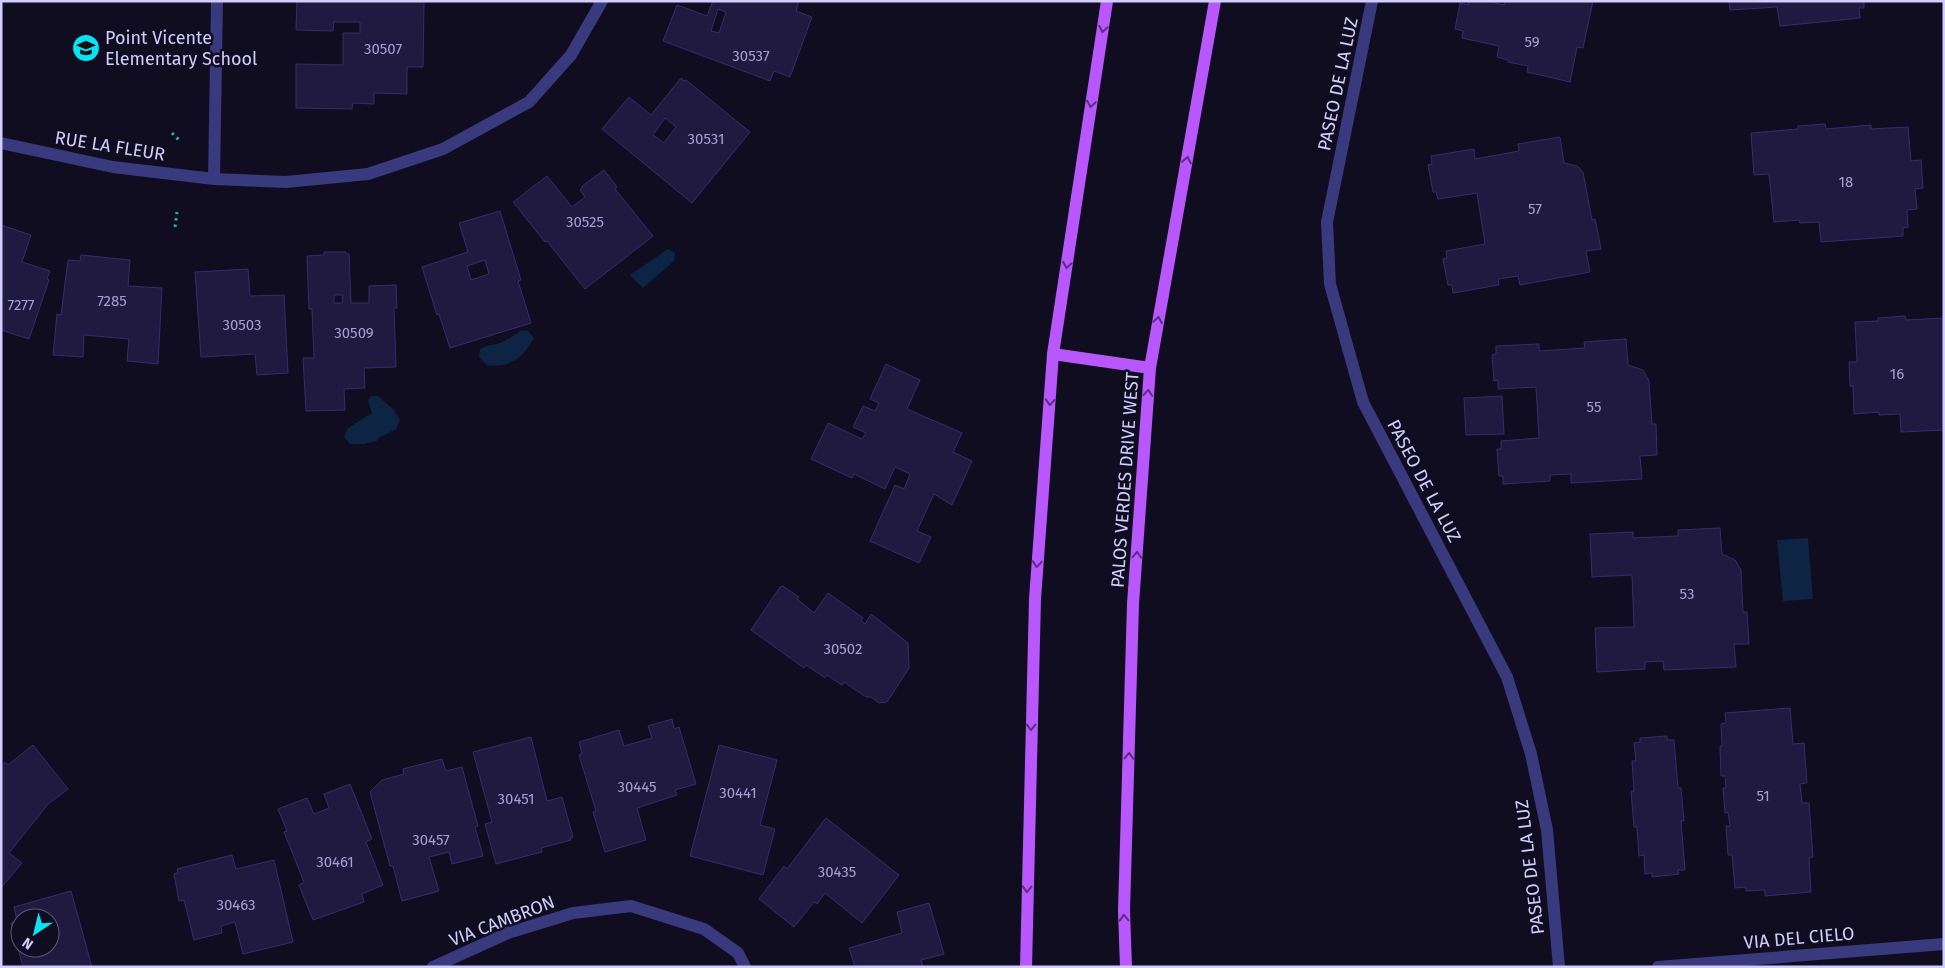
<svg xmlns="http://www.w3.org/2000/svg" width="1945" height="968" viewBox="0 0 1945 968" font-family="'Fira Sans',sans-serif">
  <rect width="100%" height="100%" fill="#100d20"/>
  <path fill="#0d2444" d="M668,249L675,253L674,261L643,288L630,275Z
    M520,331H528L534,338C523,358 510,368 487,365L479,357L480,349C487,345 490,345 497,344C506,341 513,336 520,331Z
    M371,396H378L394,410L400,420L396,429L380,437L377,441L364,444H350L344,437L348,428L372,413L368,401Z
    M1808,538L1813,599L1783,601L1777,540Z"/>
  <path fill="#201a41" stroke="#362c6c" fill-rule="evenodd" d="M297,1H424L423,67H407V94L374,93V104L353,103L352,109L296,108V64L343,65V33H360V22H334L333,31L296,30Z
    M713,1H799L796,11L812,17L790,77L774,71L770,81L663,41L677,5L707,16ZM718,9L726,12L719,33L711,31Z
    M1469,1H1487L1504,5L1505,1H1593L1583,48L1577,47L1570,82L1527,72L1528,66L1508,62V60L1497,57L1499,46L1462,38L1463,31L1455,29L1460,3L1468,5Z
    M1729,1H1864V8H1859L1860,18L1780,26L1777,7L1730,10Z
    M681,78L684,81L686,80L750,132L692,203L602,129L629,97L651,115ZM665,118L676,127L664,143L653,135Z
    M1825,124L1826,129L1871,125V129L1908,127L1911,161L1921,160L1923,188L1915,189L1917,209L1907,210L1908,227L1903,228V236L1821,242L1819,222L1800,223L1799,220L1774,222L1769,174L1754,175L1751,133L1798,129V126Z
    M1560,137L1564,163L1577,166L1583,172L1592,220L1595,219L1601,249L1586,251L1590,272L1520,285L1518,276L1498,279L1499,285L1453,293L1452,285H1448L1443,259L1447,258L1446,251L1485,244L1477,193L1438,199L1436,192H1433L1428,165L1432,164L1431,156L1474,149L1475,159L1519,151L1518,144Z
    M604,170L617,187L615,189L653,236L585,289L547,241L545,242L513,202L547,176L572,207L585,197L580,190L583,187L582,186Z
    M500,211L521,280L518,281L531,323L450,348L439,314L437,315L422,267L468,252L459,223ZM485,260L489,274L471,280L467,266Z
    M1,225L31,235L22,262L50,271L47,279L49,280L29,339L1,330Z
    M324,252H346V254H349L351,303H369V286L396,285L397,308H394L396,367L364,368L365,388L344,389L345,410L306,411L303,358H314L312,309H309L307,256L324,255ZM334,295H343L342,303H334Z
    M81,255L130,260L128,286L162,288L158,364L127,361L129,339L84,335L83,357L53,355L57,314L61,315L68,260L80,261Z
    M248,269L250,296L284,295L288,373L257,375L255,354L201,357L195,272Z
    M1905,316L1906,320L1944,318V430L1901,432L1900,414L1879,415V412L1854,414L1853,386H1850L1849,362H1857L1855,322L1878,321V318Z
    M1626,339L1628,365L1643,370L1649,381L1652,424H1656L1657,455L1640,456L1642,479L1571,483V474L1550,475V481L1503,484V476H1499L1497,449H1501V441L1539,438L1536,387L1498,389V380L1494,381L1492,355L1496,354V346L1539,344V351L1585,348L1584,342Z
    M886,364L920,380L907,409L962,433L953,452L972,461L952,505L934,494L917,531L931,537L919,563L870,541L895,485L904,489L910,474L895,467L885,489L854,474L852,478L811,459L828,423L862,439L866,433L853,427L863,406L875,411L879,403L870,399Z
    M1502,396L1504,434L1466,435L1464,398Z
    M1720,528L1722,554L1735,560L1741,570L1743,612H1747L1749,644H1734L1736,667L1664,670L1663,661L1645,662V669L1597,672L1595,628L1634,627L1632,575L1592,577L1590,534L1633,532V538L1678,536V530Z
    M783,586L799,597L797,599L814,613L828,593L863,618L861,621L865,624L871,614L908,643L909,668L887,702L879,703L871,697H866L844,682L842,685L827,675L825,678L806,665L804,668L751,630L780,587Z
    M1790,708L1793,744L1804,743L1807,783L1800,784L1802,803H1809L1813,857L1809,858L1811,892L1765,896V890L1746,891V887L1735,888L1732,855H1728L1726,826H1730L1728,812L1725,813L1723,788H1726L1725,776H1721L1720,746H1722L1721,724L1726,723L1725,713Z
    M672,719L674,729L679,727L696,784L675,790L677,795L637,808L646,840L605,852L593,812L596,811L579,755L582,754L579,742L619,730L624,746L652,738L648,726Z
    M1667,736V740H1674L1678,788H1681L1684,821H1681L1685,870H1678L1679,874L1652,877V873L1645,874L1644,855L1639,856L1637,827H1634L1631,791H1634L1632,761H1636L1634,743L1640,742V738Z
    M531,737L547,801L562,797L573,837L570,838L571,840L541,848L542,852L496,864L485,824L492,822L473,752Z
    M33,745L68,789L48,804L9,853L22,863L1,888V767L5,762L8,765Z
    M719,745L777,760L760,825L775,829L763,875L690,856Z
    M442,759L446,771L462,767L478,826L475,827L483,856L452,864L449,852L429,857L439,891L402,901L393,866H390L370,792L382,780L404,774L403,769Z
    M350,784L372,839L366,842L383,885L362,894L364,902L313,920L299,885L304,882L284,832L287,831L278,809L307,798L314,814L329,808L324,794Z
    M826,818L899,875L862,923L825,893L817,904L814,902L794,927L759,899L784,866L787,869Z
    M232,855L236,869L274,860L293,942L243,954L235,922L221,926L222,933L194,940L184,900L179,901L174,874L178,873L177,869Z
    M71,891L92,967H23L11,923L17,921L14,907ZM20,918H50V948H20Z
    M929,903L944,954L921,960L923,967H855L849,948L902,933L897,912Z"/>
  <g fill="none" stroke-linecap="round" stroke-linejoin="round">
    <path stroke="#30afa3" stroke-width="3" stroke-dasharray="2.5 4" stroke-linecap="butt" d="M172,133L179,140
      M175,227L177,212"/>
    <path stroke="#39397e" stroke-width="12" d="M1372,1L1327,222L1330,284L1363,402L1507,677L1531,754L1547,830L1559,967
      M1,143L113,167L214,179L286,182L368,174L443,149L529,102L571,55L602,1
      M214,179L217,1
      M433,967L508,933L573,913L631,906L704,929L738,953L745,967
      M1658,967L1944,944"/>
    <path stroke="#b857fb" stroke-width="12" d="M1053,354L1150,368
      M1026,967L1035,599L1053,354L1107,1
      M1126,967L1124,911L1133,604L1150,368L1215,1"/>
  </g>
  <defs><path id="oneway-chevron" d="M-2-3.5L2.5 0L-2 3.5" fill="none" stroke-width="1.6" stroke-linecap="round" stroke-linejoin="round" transform="scale(1.25)"/></defs>
  <g stroke="#5c2e83">
    <use href="#oneway-chevron" transform="translate(1103 29) rotate(99)"/>
    <use href="#oneway-chevron" transform="translate(1091 104) rotate(99)"/>
    <use href="#oneway-chevron" transform="translate(1187 160) rotate(-80)"/>
    <use href="#oneway-chevron" transform="translate(1067 265) rotate(99)"/>
    <use href="#oneway-chevron" transform="translate(1158 320) rotate(-80)"/>
    <use href="#oneway-chevron" transform="translate(1148 393) rotate(-86)"/>
    <use href="#oneway-chevron" transform="translate(1050 402) rotate(94)"/>
    <use href="#oneway-chevron" transform="translate(1137 555) rotate(-86)"/>
    <use href="#oneway-chevron" transform="translate(1037 564) rotate(94)"/>
    <use href="#oneway-chevron" transform="translate(1031 727) rotate(92)"/>
    <use href="#oneway-chevron" transform="translate(1129 756) rotate(-88)"/>
    <use href="#oneway-chevron" transform="translate(1027 889) rotate(92)"/>
    <use href="#oneway-chevron" transform="translate(1124 918) rotate(-92)"/>
  </g>
  <defs>
    <g id="school-disc" transform="scale(1.4375)"><circle r="9.5" fill="#05e4f2" stroke="#100d20"/><path d="M0-5L7-2L0 1L-7-2ZM-4 1L0 2.5L4 1V4Q0 6-4 4Z" fill="#111"/></g>
  </defs>
  <g fill-rule="evenodd">
    <use href="#school-disc" x="86" y="48"/>
  </g>
  <g text-anchor="middle" stroke-width="5" stroke-linejoin="round" paint-order="stroke">
    <g font-size="15" fill="#a5a0cf">
      <text x="1532" y="47">59</text>
      <text x="383" y="54">30507</text>
      <text x="751" y="61">30537</text>
      <text x="706" y="144">30531</text>
      <text x="1846" y="187">18</text>
      <text x="1535" y="214">57</text>
      <text x="585" y="227">30525</text>
      <text x="112" y="306">7285</text>
      <text x="21" y="310">7277</text>
      <text x="242" y="330">30503</text>
      <text x="354" y="338">30509</text>
      <text x="1897" y="379">16</text>
      <text x="1594" y="412">55</text>
      <text x="1687" y="599">53</text>
      <text x="843" y="654">30502</text>
      <text x="637" y="792">30445</text>
      <text x="738" y="798">30441</text>
      <text x="1763" y="801">51</text>
      <text x="516" y="804">30451</text>
      <text x="431" y="845">30457</text>
      <text x="335" y="867">30461</text>
      <text x="837" y="877">30435</text>
      <text x="236" y="910">30463</text>
    </g>
    <g font-size="18" fill="#d1cdfe" stroke="#100d20" text-anchor="start">
      <text x="105" y="44">Point Vicente<tspan x="105" dy="21">Elementary School</tspan></text>
    </g>
    <g font-size="18" fill="#d1cdfe" stroke="#100d20">
      <text transform="translate(1338 84) rotate(-78)" y="6">PASEO DE LA LUZ</text>
      <text transform="translate(110 146) rotate(9)" y="6">RUE LA FLEUR</text>
      <text transform="translate(1125 480) rotate(-86)" y="6">PALOS VERDES DRIVE WEST</text>
      <text transform="translate(1424 481) rotate(62)" y="6">PASEO DE LA LUZ</text>
      <text transform="translate(1530 867) rotate(-97)" y="6">PASEO DE LA LUZ</text>
      <text transform="translate(502 921) rotate(-21)" y="6">VIA CAMBRON</text>
      <text transform="translate(1799 938) rotate(-5)" y="6">VIA DEL CIELO</text>
    </g>
  </g>
  <rect width="1945" height="968" fill="none" stroke="#d1cdfe" stroke-width="5"/>
  <g transform="translate(35 933) rotate(215)"><circle r="24" fill="#100d20" stroke="#5d5a79"/>
  <path d="M0-4L9 19L0 12L-9 19Z" fill="#05e4f2"/>
  <text y="-8" font-size="14" font-weight="bold" text-anchor="middle" fill="#d1cdfe">N</text>
  </g>
</svg>
